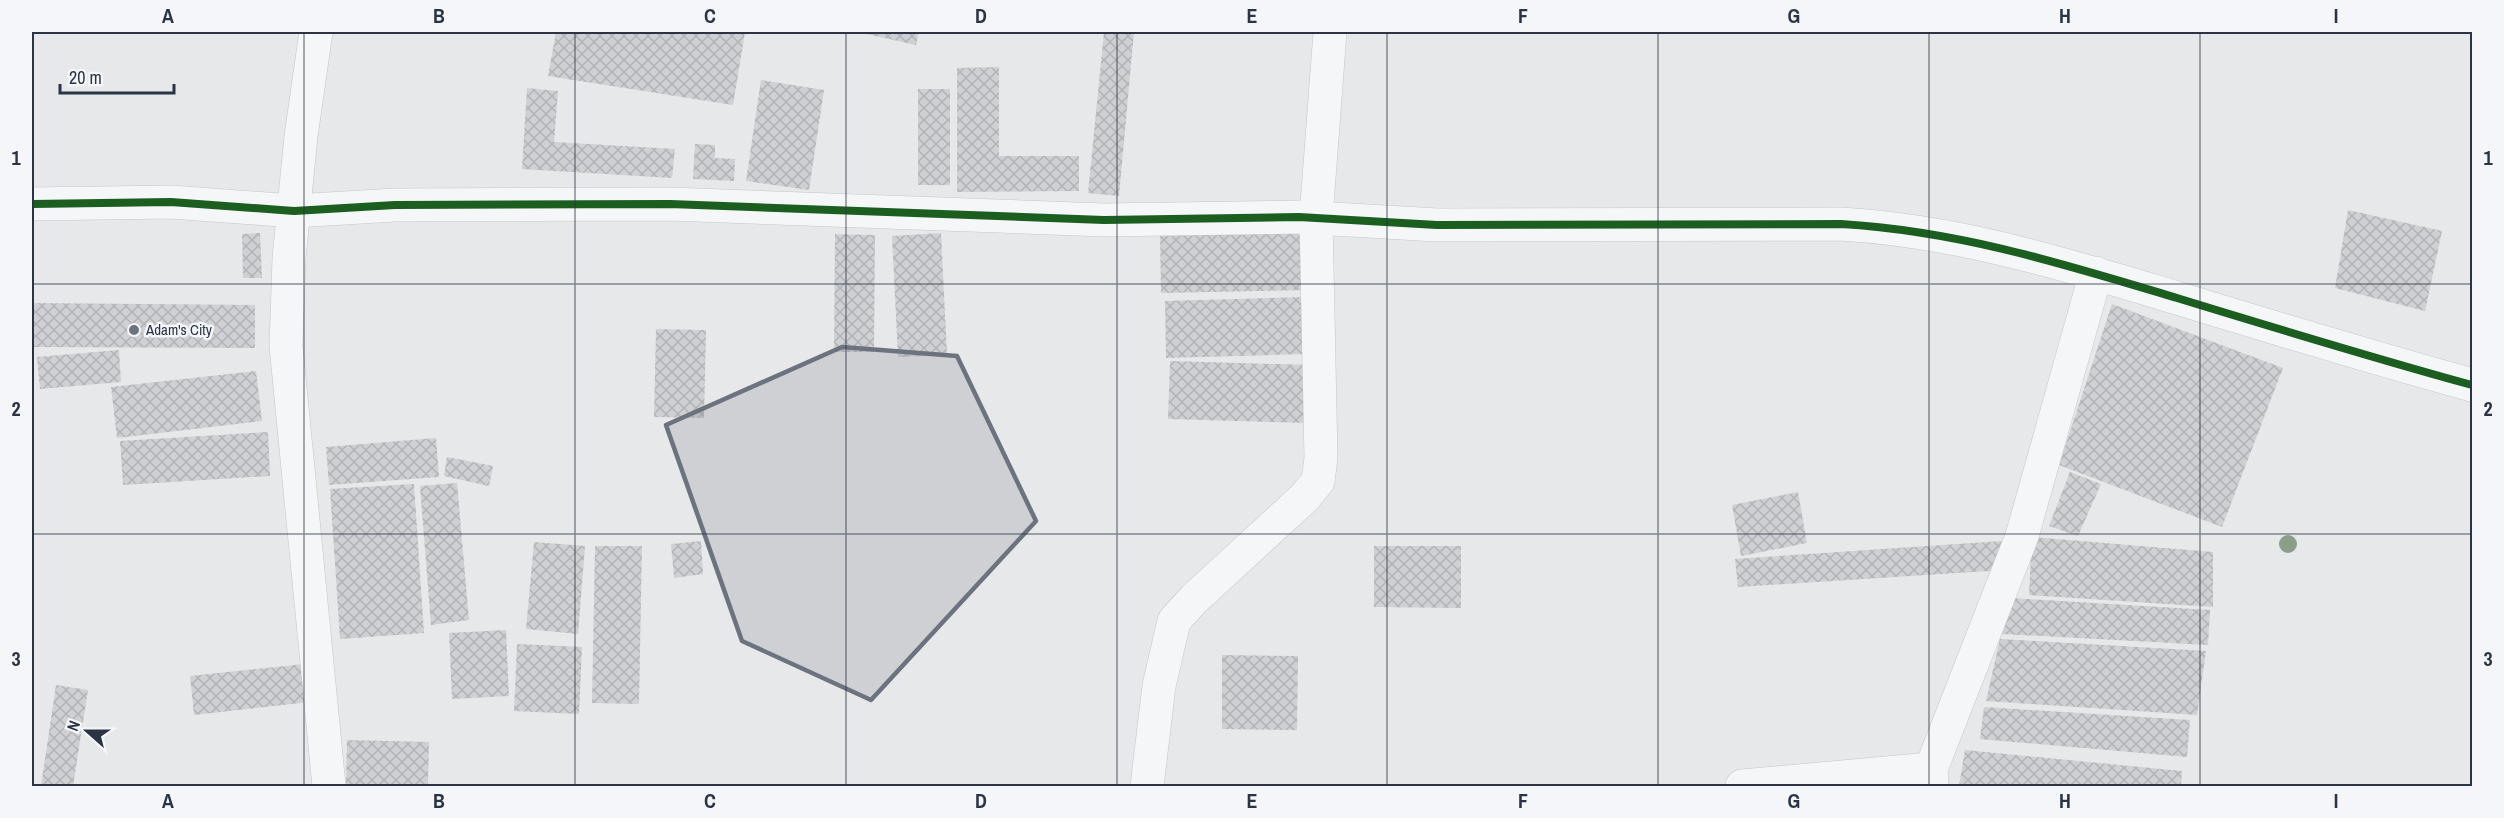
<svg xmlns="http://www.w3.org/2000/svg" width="2504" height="818" viewBox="0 0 2504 818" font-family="'Archivo Narrow',sans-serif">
  <defs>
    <pattern id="building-cross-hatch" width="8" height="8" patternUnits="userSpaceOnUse" patternTransform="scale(1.5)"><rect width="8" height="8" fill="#ced0d3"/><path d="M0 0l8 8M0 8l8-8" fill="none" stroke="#b1b3b6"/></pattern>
  </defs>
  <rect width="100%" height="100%" fill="#e6e8ea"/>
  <path fill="url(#building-cross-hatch)" d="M556,32H745L733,105L548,76Z
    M857,32H919L916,45Z
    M1104,32H1134L1119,196L1088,193Z
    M999,67V156H1079V191L957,192V68Z
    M761,80L824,90L809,190L746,181Z
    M527,88L558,91L554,142L675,149L672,178L522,169Z
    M918,89H950V185H918Z
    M695,144L715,145V158L735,159L734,181L693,179Z
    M2348,210L2442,231L2425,311L2335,288Z
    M1307,231L1308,290L1161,293L1160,233Z
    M260,233L262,278H243L242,234Z
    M941,233L947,355L898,357L892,236Z
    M835,234L875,235L874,352H834Z
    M1306,297L1307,354L1166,358L1165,301Z
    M32,303L255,305V348L32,347Z
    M2112,304L2283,368L2222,527L2059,465Z
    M656,329L706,330L704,418L654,417Z
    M119,350L121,382L40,389L37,357Z
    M1170,361L1310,365L1309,423L1168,419Z
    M256,371L262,421L117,438L111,387Z
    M268,432L270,476L123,485L120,441Z
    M436,438L439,477L329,485L326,447Z
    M447,457L493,466L489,486L444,476Z
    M2070,472L2101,484L2078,536L2049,526Z
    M457,483L469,620L431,625L420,486Z
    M414,484L424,633L340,639L330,489Z
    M1798,492L1807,543L1741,556L1732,505Z
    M2032,537L2213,552V607L2029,595Z
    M701,541L703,574L674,578L671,544Z
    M2002,541L2004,570L1738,587L1735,559Z
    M534,542L585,546L578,634L526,629Z
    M595,546H642L639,704L592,703Z
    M1374,546H1461V608L1374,607Z
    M2011,598L2210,610L2208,645L2002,634Z
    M506,630L509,696L452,699L449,633Z
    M2000,639L2206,651L2197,715L1986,701Z
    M517,644L582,647L579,714L514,711Z
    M1222,655L1298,656L1297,730L1222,729Z
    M304,664L309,702L194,715L190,676Z
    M56,685L88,690L73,786H41Z
    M1984,707L2190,720L2187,757L1980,739Z
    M347,740L429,742L428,786H346Z
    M1965,750L2182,771L2181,786H1959Z"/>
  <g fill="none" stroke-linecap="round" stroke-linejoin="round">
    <g stroke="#c4c6c8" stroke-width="34">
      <path id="street" d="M316,32L301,136L289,258L286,346L329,786
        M32,204L171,202L294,211L395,205L670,204L1104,220L1299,217L1437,225L1841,224C1959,231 2064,264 2177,298C2275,328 2373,358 2472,385
        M1147,786L1159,686L1174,621L1194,599L1305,497L1318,481L1321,458L1316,218L1330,32
        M1742,786L1931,769
        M1932,786L1931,769L2022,536L2096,273"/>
    </g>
    <use href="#street" stroke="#f5f6f7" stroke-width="33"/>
    <g stroke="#f4f6f9" stroke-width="11">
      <path id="cycleway" d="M32,204L171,202L294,211L395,205L670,204L1104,220L1299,217L1437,225L1841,224C1959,231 2064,264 2177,298C2275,328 2373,358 2472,385"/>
    </g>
    <use href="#cycleway" stroke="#1b5e20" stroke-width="8"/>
  </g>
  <circle fill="#8a9e88" cx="2288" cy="544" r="9"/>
  <path fill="#6c737f" fill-opacity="0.2" stroke="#6c737f" stroke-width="4.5" stroke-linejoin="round" d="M842,347L957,356L1036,521L871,700L742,641L666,425Z"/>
  <path fill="none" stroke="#2b3445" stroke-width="1.5" stroke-opacity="0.55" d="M304,32V786M575,32V786M846,32V786M1117,32V786M1387,32V786M1658,32V786M1929,32V786M2200,32V786M32,284H2472M32,534H2472"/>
  <circle fill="#6c737f" stroke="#f4f6f9" stroke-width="2" cx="134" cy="330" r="6"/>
  <g text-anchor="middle" stroke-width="5" stroke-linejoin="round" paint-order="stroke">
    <g font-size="15" fill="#2b3445" stroke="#f4f6f9" text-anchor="start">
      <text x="146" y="335">Adam's City</text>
    </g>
  </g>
  <rect width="2504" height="818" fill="none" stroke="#f4f6f9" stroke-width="66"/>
  <g transform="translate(87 731) rotate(291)" stroke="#f4f6f9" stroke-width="4.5" paint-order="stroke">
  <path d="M0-4.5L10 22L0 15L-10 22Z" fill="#2b3445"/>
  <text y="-9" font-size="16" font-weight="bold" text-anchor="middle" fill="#2b3445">N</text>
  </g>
  <path d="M60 84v9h114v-9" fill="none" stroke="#2b3445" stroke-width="3"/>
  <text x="69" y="84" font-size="18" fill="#2b3445" stroke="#f4f6f9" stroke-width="4.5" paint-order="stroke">20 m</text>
  <rect x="33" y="33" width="2438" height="752" fill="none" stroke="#2b3445" stroke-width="2"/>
  <g font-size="20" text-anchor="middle" font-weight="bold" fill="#2b3445">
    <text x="168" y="23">A</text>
    <text x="439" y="23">B</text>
    <text x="710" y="23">C</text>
    <text x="981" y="23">D</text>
    <text x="1252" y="23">E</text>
    <text x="1523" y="23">F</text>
    <text x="1794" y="23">G</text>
    <text x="2065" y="23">H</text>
    <text x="2336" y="23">I</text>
    <text x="16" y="165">1</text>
    <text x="2488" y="165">1</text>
    <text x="16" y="416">2</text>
    <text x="2488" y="416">2</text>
    <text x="16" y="666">3</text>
    <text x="2488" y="666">3</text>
    <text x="168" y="808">A</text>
    <text x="439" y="808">B</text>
    <text x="710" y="808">C</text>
    <text x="981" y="808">D</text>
    <text x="1252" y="808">E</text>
    <text x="1523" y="808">F</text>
    <text x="1794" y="808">G</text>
    <text x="2065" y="808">H</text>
    <text x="2336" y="808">I</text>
  </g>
</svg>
